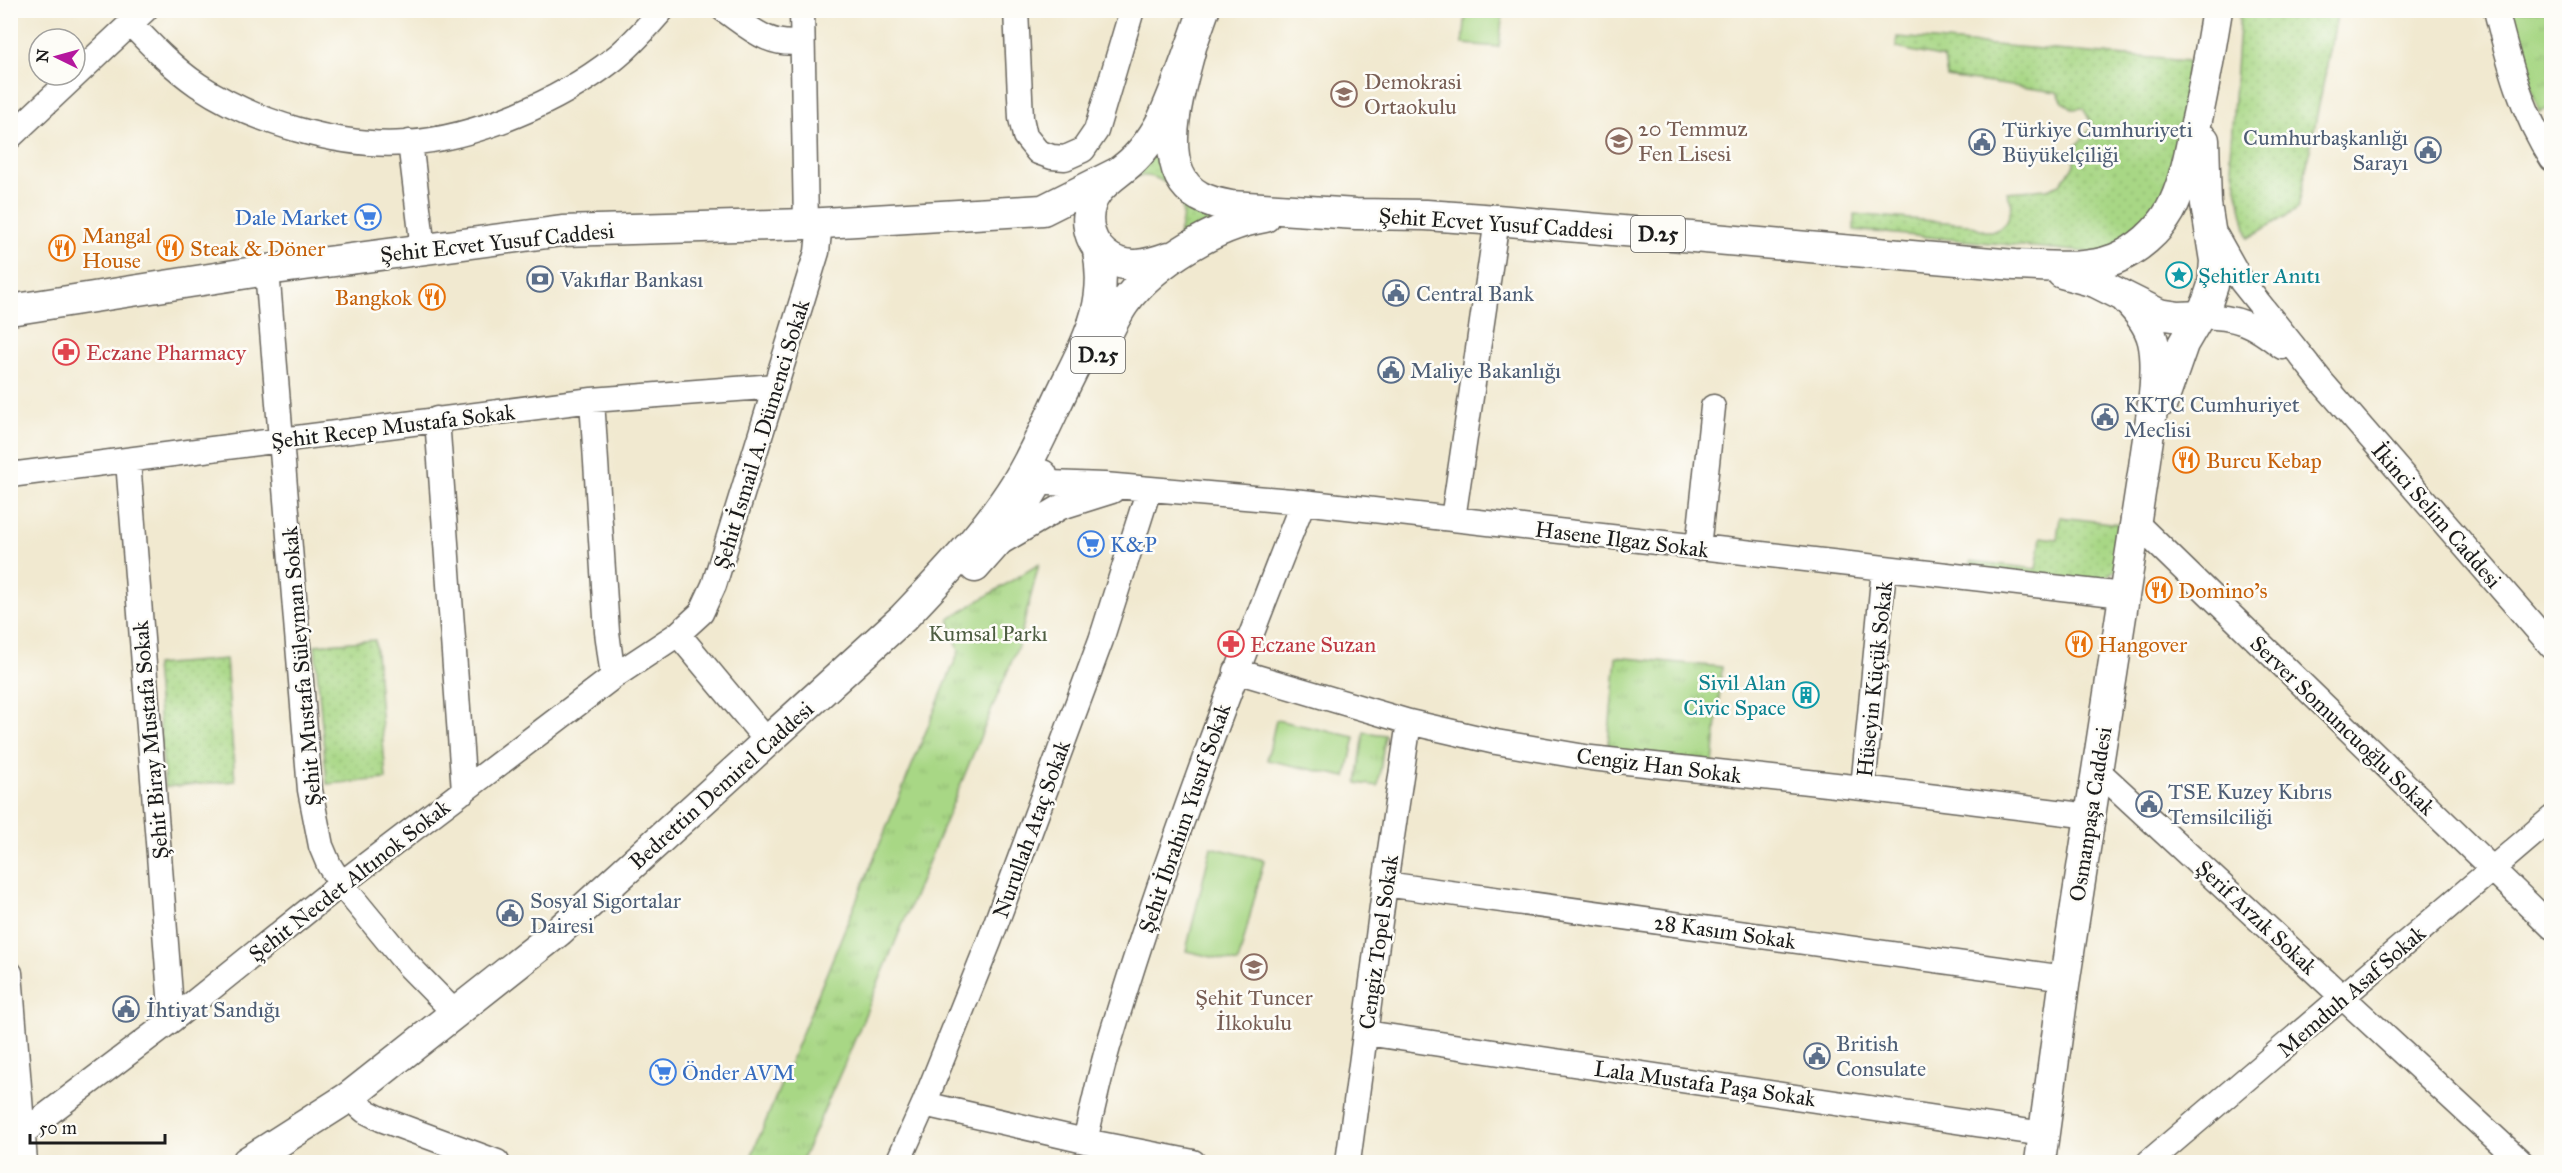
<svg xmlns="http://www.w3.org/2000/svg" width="2562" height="1173" viewBox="0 0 2562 1173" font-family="'IM FELL Great Primer',serif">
  <defs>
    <pattern id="grass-dots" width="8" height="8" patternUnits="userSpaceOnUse" patternTransform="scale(1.5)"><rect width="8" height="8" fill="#a8d785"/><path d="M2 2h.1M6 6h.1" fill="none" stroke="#90b872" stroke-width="1.8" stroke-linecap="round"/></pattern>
    <pattern id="park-tufts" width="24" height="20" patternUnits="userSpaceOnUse" patternTransform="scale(1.5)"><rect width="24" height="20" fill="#a8d785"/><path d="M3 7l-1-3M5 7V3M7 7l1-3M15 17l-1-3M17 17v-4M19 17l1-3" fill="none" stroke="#90b872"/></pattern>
  </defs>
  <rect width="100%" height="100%" fill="#fdfcf7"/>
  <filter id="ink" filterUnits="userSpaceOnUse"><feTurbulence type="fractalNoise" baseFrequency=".0167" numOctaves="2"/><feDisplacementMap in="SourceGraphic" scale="12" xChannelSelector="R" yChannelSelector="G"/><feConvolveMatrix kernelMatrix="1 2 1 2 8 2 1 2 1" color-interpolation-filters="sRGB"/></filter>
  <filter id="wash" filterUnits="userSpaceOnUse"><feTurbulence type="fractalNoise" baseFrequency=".008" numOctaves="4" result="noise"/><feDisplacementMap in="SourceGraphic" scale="24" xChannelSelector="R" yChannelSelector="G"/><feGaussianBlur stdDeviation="1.35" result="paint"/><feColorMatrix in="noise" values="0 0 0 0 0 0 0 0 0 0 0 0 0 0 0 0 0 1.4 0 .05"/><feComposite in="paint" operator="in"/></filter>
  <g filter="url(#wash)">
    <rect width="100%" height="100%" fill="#f1e9d0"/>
    <path fill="url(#grass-dots)" stroke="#627a50" stroke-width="1.5" d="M2240,11H2338L2298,209L2248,238L2230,156Z
      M1897,37L2188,61L2180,127L2167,196L2147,229L2106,254L1854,230V214L1968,224L1985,231H1994L2002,227L2007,222L2012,205L2007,192L2047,189L2060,184L2074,165L2073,149L2093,126L2083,108L2072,109L2063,102L2057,92L1947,77L1944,58L1896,48Z
      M1163,140L1209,208L1212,221L1177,239C1181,228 1184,218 1182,206C1179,185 1152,172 1133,177Z
      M2060,517L2128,525L2123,563L2096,586L1970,571L1971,561L2036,569L2041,537L2057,539Z
      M375,640L386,779L327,784L315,645Z
      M226,659L235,781L165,787L155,665Z"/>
    <path fill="url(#park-tufts)" stroke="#627a50" stroke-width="1.5" d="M2513,11H2551V108L2539,112L2511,23Z
      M1039,564L1018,646L848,1056L801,1162H749L959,651L949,619Z
      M1616,657L1722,667L1713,764L1607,754Z
      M1364,732L1385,735L1378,786L1357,783Z"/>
    <path fill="#a8d785" stroke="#627a50" stroke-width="1.5" d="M1466,11H1503L1499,47L1463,44Z
      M1276,720L1355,737L1346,777L1267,760Z
      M1211,847L1264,860L1238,963L1186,951Z"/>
  </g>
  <g filter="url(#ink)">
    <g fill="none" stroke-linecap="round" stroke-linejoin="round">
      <g stroke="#67645b" stroke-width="27">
        <path id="minor" d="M724,10C750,28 768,47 802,42
          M802,10L806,224
          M1016,10L1021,118L1025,136L1038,152L1052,157L1065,158L1083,150L1096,131L1132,10
          M2496,10C2509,62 2522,114 2552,159
          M131,24C152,46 173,68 198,85C253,122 340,148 406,143C476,138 559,102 614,59C632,45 647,27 662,10
          M10,137L145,10
          M410,142L423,249
          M2216,236L2242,282L2322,382L2552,647
          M267,270L310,790L321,846L329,865L341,884L407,964L455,1013
          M2200,316C2238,317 2252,323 2282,347
          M592,400L607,632L613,677
          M437,419L464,791
          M128,461L172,1020
          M10,475L592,400L776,386
          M1022,482L1104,485L1303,502L2123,595
          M1453,519L1497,220
          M2135,522L2552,927
          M1003,541L1061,507L1112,491
          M1698,548L1713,407
          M678,634L768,742
          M1236,671L1409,722L1496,742L1591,758L1863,788L2090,816
          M2097,770L2521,1162
          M1863,788L1884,569
          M1385,884L2065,978
          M10,973L25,1162
          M1366,1033L2044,1134
          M349,1097L365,1111L381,1119L497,1162
          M924,1104L1085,1141L1193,1162
          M24,1132L172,1020L341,884L613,677L678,634L701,613L714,585L817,252L820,223
          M1085,1141C1093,1108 1100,1073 1110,1040C1165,857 1233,679 1303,502
          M898,1162L924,1104L989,942L1101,640L1149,489
          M1348,1162L1385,884L1409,722
          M2149,1162L2552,818"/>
      </g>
      <g stroke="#67645b" stroke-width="33">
        <path id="major" d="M1191,47C1181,88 1152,170 1199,196C1209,202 1220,204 1231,206L1356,214L1426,215L1497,220L2015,265C2048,266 2084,271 2115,259C2137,250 2158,232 2170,211C2182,189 2188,162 2193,137C2203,95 2210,53 2217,10
          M1169,257C1147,265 1124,271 1104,254C1086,239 1083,211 1097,192C1106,180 1120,172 1131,162C1143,151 1156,133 1163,118C1179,83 1191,46 1204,10
          M2062,273L2095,282L2159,314L2179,317L2200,316
          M10,310L267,270L562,231L806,224L1043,210L1117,173
          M1101,347C1108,332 1115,316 1125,302C1155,262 1216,225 1265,217
          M2163,401L2183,344L2207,303L2213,285L2215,261L2206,204L2204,140
          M975,567L1013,524L1042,475
          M247,1162L349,1097L559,931L903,618C943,576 986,532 1017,482C1035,452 1049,419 1064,388C1088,339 1110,302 1097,246
          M2040,1162L2065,978L2144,467C2148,432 2161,375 2153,341C2149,325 2138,311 2126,299"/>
      </g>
      <use href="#minor" stroke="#fff" stroke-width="24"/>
      <use href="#major" stroke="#fff" stroke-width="30"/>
    </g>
  </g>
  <defs>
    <g id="school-ring" transform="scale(1.35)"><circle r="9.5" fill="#fdfcf7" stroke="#8d6e63" stroke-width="1.5"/><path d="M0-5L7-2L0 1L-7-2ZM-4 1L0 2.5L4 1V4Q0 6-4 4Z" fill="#8d6e63"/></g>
    <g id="civic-ring" transform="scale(1.35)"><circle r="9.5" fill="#fdfcf7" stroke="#5c6f8a" stroke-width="1.5"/><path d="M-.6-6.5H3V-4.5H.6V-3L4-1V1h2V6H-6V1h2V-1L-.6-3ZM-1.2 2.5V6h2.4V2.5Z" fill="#5c6f8a"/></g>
    <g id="supermarket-ring" transform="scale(1.35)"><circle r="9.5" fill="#fdfcf7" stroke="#3f7fe0" stroke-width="1.5"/><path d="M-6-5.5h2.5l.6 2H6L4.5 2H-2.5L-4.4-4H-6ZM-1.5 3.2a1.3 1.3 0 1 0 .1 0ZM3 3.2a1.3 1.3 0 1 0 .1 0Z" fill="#3f7fe0"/></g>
    <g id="restaurant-ring" transform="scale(1.35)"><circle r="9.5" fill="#fdfcf7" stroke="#e8710a" stroke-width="1.5"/><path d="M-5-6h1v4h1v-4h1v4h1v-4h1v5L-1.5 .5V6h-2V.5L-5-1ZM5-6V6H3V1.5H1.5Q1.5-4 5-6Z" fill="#e8710a"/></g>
    <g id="sight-ring" transform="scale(1.35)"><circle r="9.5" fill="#fdfcf7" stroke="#0f9aa8" stroke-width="1.5"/><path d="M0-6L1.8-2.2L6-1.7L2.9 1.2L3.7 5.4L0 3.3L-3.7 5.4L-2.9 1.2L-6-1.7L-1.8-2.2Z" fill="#0f9aa8"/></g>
    <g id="bank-ring" transform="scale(1.35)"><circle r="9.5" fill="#fdfcf7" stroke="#5c6f8a" stroke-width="1.5"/><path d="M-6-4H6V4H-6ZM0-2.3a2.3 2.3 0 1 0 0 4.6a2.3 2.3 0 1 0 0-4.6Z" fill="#5c6f8a"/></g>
    <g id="pharmacy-ring" transform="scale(1.35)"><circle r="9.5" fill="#fdfcf7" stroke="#e0444e" stroke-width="1.5"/><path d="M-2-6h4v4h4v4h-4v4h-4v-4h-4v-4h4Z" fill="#e0444e"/></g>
    <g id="building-ring" transform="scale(1.35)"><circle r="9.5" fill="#fdfcf7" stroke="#0f9aa8" stroke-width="1.5"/><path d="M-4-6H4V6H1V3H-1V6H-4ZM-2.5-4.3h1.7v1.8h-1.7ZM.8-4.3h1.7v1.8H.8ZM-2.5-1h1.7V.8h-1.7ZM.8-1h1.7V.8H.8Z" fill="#0f9aa8"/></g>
  </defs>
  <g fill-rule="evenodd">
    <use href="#school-ring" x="1344" y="94"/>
    <use href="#school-ring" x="1619" y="141"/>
    <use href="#civic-ring" x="1982" y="142"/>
    <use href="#civic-ring" x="2428" y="150"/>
    <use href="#supermarket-ring" x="368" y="217"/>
    <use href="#restaurant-ring" x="62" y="248"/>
    <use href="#restaurant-ring" x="170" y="248"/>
    <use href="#sight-ring" x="2179" y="275"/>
    <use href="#bank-ring" x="540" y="279"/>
    <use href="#civic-ring" x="1396" y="293"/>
    <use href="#restaurant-ring" x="432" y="297"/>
    <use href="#pharmacy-ring" x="66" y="352"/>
    <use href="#civic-ring" x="1391" y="370"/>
    <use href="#civic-ring" x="2105" y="417"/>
    <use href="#restaurant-ring" x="2186" y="460"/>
    <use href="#supermarket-ring" x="1091" y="544"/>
    <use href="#restaurant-ring" x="2159" y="590"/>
    <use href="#pharmacy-ring" x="1231" y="644"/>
    <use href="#restaurant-ring" x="2079" y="644"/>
    <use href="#building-ring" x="1806" y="695"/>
    <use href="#civic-ring" x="2149" y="804"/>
    <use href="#civic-ring" x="510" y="913"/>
    <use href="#school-ring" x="1254" y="967"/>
    <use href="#civic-ring" x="126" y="1009"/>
    <use href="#civic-ring" x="1817" y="1056"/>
    <use href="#supermarket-ring" x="663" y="1072"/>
  </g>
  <g text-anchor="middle" stroke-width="5" stroke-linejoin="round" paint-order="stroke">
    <g fill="#fdfcf7" stroke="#605f5e" stroke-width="1.5">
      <rect x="1631" y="216" width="54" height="36" rx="4.5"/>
      <rect x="1071" y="337" width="54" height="36" rx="4.5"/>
    </g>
    <g font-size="21" font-weight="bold" fill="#1c1c1c">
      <text x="1658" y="241">D.25</text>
      <text x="1098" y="362">D.25</text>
    </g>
    <g font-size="22" fill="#785e54" stroke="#fdfcf7" text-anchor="start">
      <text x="1364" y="89">Demokrasi<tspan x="1364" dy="25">Ortaokulu</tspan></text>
      <text x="1638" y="136">20 Temmuz<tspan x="1638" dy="25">Fen Lisesi</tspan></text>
      <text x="1254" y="1005" text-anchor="middle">Şehit Tuncer<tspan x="1254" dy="25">İlkokulu</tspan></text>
    </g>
    <g font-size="22" fill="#4e5e75" stroke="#fdfcf7" text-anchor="start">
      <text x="2002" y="137">Türkiye Cumhuriyeti<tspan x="2002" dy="25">Büyükelçiliği</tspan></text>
      <text x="2408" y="145" text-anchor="end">Cumhurbaşkanlığı<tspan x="2408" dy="25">Sarayı</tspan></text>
      <text x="560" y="287">Vakıflar Bankası</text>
      <text x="1416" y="301">Central Bank</text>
      <text x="1410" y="378">Maliye Bakanlığı</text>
      <text x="2124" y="412">KKTC Cumhuriyet<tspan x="2124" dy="25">Meclisi</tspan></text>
      <text x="2168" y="799">TSE Kuzey Kıbrıs<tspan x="2168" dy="25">Temsilciliği</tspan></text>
      <text x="530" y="908">Sosyal Sigortalar<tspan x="530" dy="25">Dairesi</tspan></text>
      <text x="146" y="1017">İhtiyat Sandığı</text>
      <text x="1836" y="1051">British<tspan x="1836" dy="25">Consulate</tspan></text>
    </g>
    <g font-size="22" fill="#366cbe" stroke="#fdfcf7" text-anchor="start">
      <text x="348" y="225" text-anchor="end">Dale Market</text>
      <text x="1110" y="552">K&amp;P</text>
      <text x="682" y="1080">Önder AVM</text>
    </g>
    <g font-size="22" fill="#1c1c1c" stroke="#fdfcf7">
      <text transform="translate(1496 223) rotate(4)" y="8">Şehit Ecvet Yusuf Caddesi</text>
      <text transform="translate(497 242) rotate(-6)" y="8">Şehit Ecvet Yusuf Caddesi</text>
      <text transform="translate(393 426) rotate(-7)" y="8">Şehit Recep Mustafa Sokak</text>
      <text transform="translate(761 434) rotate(-73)" y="8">Şehit İsmail A. Dümenci Sokak</text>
      <text transform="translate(2437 515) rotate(49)" y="8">İkinci Selim Caddesi</text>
      <text transform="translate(1622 539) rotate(7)" y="8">Hasene Ilgaz Sokak</text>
      <text transform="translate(301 666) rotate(-95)" y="8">Şehit Mustafa Süleyman Sokak</text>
      <text transform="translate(1874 679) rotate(-84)" y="8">Hüseyin Küçük Sokak</text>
      <text transform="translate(2343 725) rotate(44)" y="8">Server Somuncuoğlu Sokak</text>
      <text transform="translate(150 740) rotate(-95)" y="8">Şehit Biray Mustafa Sokak</text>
      <text transform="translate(1659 765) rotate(7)" y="8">Cengiz Han Sokak</text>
      <text transform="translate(721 785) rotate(-42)" y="8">Bedrettin Demirel Caddesi</text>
      <text transform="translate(2090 814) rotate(-81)" y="8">Osmanpaşa Caddesi</text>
      <text transform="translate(1184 818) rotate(-71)" y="8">Şehit İbrahim Yusuf Sokak</text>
      <text transform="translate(1031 829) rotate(-70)" y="8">Nurullah Ataç Sokak</text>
      <text transform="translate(349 880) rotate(-38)" y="8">Şehit Necdet Altınok Sokak</text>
      <text transform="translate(2257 917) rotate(43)" y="8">Şerif Arzık Sokak</text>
      <text transform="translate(1725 931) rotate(8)" y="8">28 Kasım Sokak</text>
      <text transform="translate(1378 942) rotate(-82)" y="8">Cengiz Topel Sokak</text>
      <text transform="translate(2351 991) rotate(-41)" y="8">Memduh Asaf Sokak</text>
      <text transform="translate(1705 1083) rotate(8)" y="8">Lala Mustafa Paşa Sokak</text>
    </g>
    <g font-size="22" fill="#c56008" stroke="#fdfcf7" text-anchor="start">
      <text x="82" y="243">Mangal<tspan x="82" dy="25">House</tspan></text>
      <text x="190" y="256">Steak &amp; Döner</text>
      <text x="412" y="305" text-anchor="end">Bangkok</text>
      <text x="2206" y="468">Burcu Kebap</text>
      <text x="2178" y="598">Domino's</text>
      <text x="2098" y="652">Hangover</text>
    </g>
    <g font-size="22" fill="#0d838f" stroke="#fdfcf7" text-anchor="start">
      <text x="2198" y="283">Şehitler Anıtı</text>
      <text x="1786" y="690" text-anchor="end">Sivil Alan<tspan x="1786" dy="25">Civic Space</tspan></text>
    </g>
    <g font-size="22" fill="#be3a42" stroke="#fdfcf7" text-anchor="start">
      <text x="86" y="360">Eczane Pharmacy</text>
      <text x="1250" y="652">Eczane Suzan</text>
    </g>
    <g font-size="22" fill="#4d5d41" stroke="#fdfcf7">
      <text x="988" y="641">Kumsal Parkı</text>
    </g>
  </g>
  <rect width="2562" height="1173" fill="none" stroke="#fdfcf7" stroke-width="36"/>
  <g transform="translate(57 57) rotate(275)"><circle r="28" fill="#fdfcf7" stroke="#a3a29f" stroke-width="1.5"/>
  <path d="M0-4.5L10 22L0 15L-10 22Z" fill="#b5179e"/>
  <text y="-9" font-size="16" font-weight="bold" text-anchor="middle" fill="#1c1c1c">N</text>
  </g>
  <path d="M30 1134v9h135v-9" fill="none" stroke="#1c1c1c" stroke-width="3"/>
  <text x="39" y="1134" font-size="18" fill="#1c1c1c" stroke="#fdfcf7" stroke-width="4.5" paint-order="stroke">50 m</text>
</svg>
